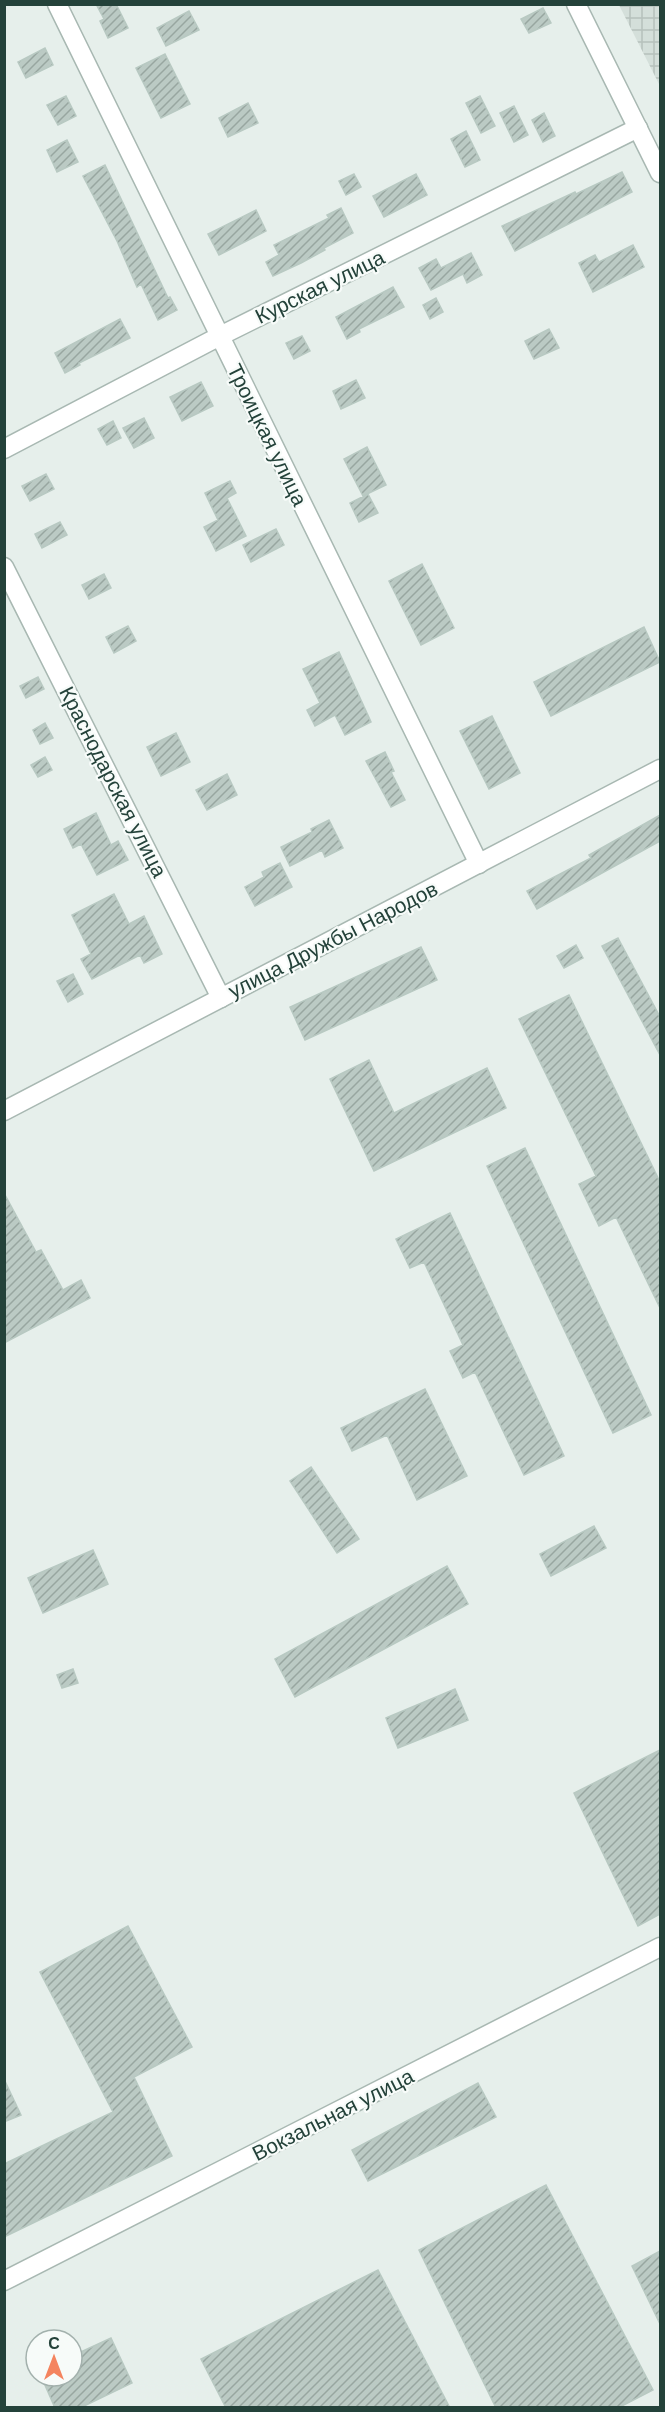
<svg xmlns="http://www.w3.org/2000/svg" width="665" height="2412" viewBox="0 0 665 2412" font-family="'DM Sans',sans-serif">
  <defs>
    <pattern id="industrial-grid" width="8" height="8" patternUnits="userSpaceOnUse" patternTransform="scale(1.5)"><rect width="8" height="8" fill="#d4dfda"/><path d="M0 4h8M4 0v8" fill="none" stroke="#b6c1bc"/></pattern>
    <pattern id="building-hatch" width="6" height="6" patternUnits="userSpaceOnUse" patternTransform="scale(1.5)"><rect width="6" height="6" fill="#bbcac4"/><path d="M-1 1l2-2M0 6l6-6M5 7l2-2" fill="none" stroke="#98a6a0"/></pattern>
  </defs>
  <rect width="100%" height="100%" fill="#e6efeb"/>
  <path fill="url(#industrial-grid)" d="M619,5H660V86Z"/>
  <path fill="url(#building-hatch)" stroke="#b8c9c2" stroke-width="1.5" d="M96,4H116L128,28L108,38L100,21L104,19Z
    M543,8L551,23L529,33L521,19Z
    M189,11L199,30L166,46L157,28Z
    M45,48L53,65L26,78L18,62Z
    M165,54L190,104L161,118L136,68Z
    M66,96L76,116L58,125L47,105Z
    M480,96L495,126L481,133L466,103Z
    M248,103L258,123L228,137L219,118Z
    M514,106L528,135L514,142L500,113Z
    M544,113L555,136L543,142L532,120Z
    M466,131L480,160L465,167L451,139Z
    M67,140L78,162L57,172L47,150Z
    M105,165L168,298L170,297L177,310L158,320L141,284L137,287L117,241L83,176Z
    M622,172L632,192L515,251L502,226L575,192L576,194Z
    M354,174L361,187L346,195L339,181Z
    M416,174L427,195L384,217L373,196Z
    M341,208L353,233L324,248L325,250L301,263L273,276L266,262L279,255L274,245L329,218L327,215Z
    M256,210L266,231L219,255L208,234Z
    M633,245L644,267L593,292L579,263L595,255L599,262Z
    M471,253L482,275L467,283L463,274L431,290L419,268L436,259L441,268Z
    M393,287L404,307L359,329L360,332L347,339L336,317Z
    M436,298L443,312L430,319L423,305Z
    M120,319L130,338L79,363L80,365L65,373L55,353Z
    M549,329L559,348L534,359L525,341Z
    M302,336L310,351L294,359L286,343Z
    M356,380L365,398L341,409L333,391Z
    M201,382L213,406L182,421L170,397Z
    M144,418L154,438L134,448L123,428Z
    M113,421L121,438L107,445L98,429Z
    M367,447L386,485L363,496L344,459Z
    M46,474L54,489L30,501L22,486Z
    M230,481L236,493L227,498L246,536L216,551L204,527L218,520L205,493Z
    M368,494L378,513L359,522L350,503Z
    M60,522L67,535L42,548L35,534Z
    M276,529L284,545L251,562L243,545Z
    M422,564L454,628L421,645L389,581Z
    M104,574L111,588L89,599L82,585Z
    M128,626L136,641L114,653L106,637Z
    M644,627L660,662L551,716L534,682Z
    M339,652L371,722L345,735L335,715L315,726L307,710L320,703L303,669Z
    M38,677L44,689L26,698L20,686Z
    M492,716L520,773L489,789L460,731Z
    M45,723L53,738L40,744L33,730Z
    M176,733L190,762L161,776L147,747Z
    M385,752L394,771L391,772L405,800L391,807L366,761Z
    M45,757L52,770L38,777L31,765Z
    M227,774L237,795L207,810L196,790Z
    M96,813L111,845L118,841L128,860L97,875L81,844L73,848L64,829Z
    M660,815V841L537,909L527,891L591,858L589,855Z
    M329,820L343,848L325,857L322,850L290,866L281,847L312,832L311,829Z
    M280,863L292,887L255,906L245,887L264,877L262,872Z
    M114,894L129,924L144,916L162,954L144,963L140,955L92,979L81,959L91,954L72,915Z
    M618,938L660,1017V1055L602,946Z
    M576,945L583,958L564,968L557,956Z
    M421,947L437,980L305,1040L290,1007Z
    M73,974L83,994L68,1002L57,981Z
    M569,995L660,1182V1308L616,1217L599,1226L579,1184L596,1176L519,1019Z
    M369,1060L394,1113L487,1068L506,1108L374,1171L330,1079Z
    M525,1148L651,1415L613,1433L487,1166Z
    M4,1193L36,1252L41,1250L63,1290L81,1280L90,1298L4,1343Z
    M450,1213L564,1456L524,1475L475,1372L463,1378L450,1351L463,1345L424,1262L410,1268L396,1239Z
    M425,1389L467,1476L417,1500L387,1435L352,1451L341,1428Z
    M311,1467L359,1539L337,1553L290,1481Z
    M594,1526L606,1548L551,1576L540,1554Z
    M93,1550L108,1584L43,1613L28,1578Z
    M447,1566L468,1604L295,1697L275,1659Z
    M73,1669L78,1683L62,1688L57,1675Z
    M455,1689L468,1720L398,1748L386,1718Z
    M660,1750V1914L638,1926L574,1793Z
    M128,1926L192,2047L134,2077L172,2156L4,2237V2164L113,2112L40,1972Z
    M4,2079L21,2115L4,2122Z
    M478,2083L496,2117L368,2181L352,2150Z
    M546,2185L653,2390L618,2408H496L419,2250Z
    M660,2251V2324L632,2266Z
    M378,2270L450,2408H226L201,2359Z
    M111,2338L132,2383L80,2408H55L41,2376H72V2356Z"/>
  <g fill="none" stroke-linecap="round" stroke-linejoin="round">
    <g stroke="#a8b8b2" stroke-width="21">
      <path id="minor" d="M57,4L479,864
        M4,449L218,337L638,128
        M4,567L221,998
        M4,2281L660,1947"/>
    </g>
    <g stroke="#a8b8b2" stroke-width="21">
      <path id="tertiary" d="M576,4L660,173
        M4,1111L660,769"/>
    </g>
    <use href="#minor" stroke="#fff" stroke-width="18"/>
    <use href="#tertiary" stroke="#fff" stroke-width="18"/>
  </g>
  <g text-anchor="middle" stroke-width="4.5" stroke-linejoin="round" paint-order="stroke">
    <g font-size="21" fill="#24423a" stroke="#f7fbf9">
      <text transform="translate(320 287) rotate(-26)" y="7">Курская улица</text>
      <text transform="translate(267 435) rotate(64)" y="7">Троицкая улица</text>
      <text transform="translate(113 782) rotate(63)" y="7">Краснодарская улица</text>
      <text transform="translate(333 940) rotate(-27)" y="7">улица Дружбы Народов</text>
      <text transform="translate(333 2115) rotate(-27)" y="7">Вокзальная улица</text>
    </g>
  </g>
  <rect width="665" height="2412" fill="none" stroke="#24423a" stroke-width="12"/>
  <g transform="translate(54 2358)"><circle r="28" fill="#f7fbf9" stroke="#a3b1ad" stroke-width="1.5"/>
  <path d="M0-4.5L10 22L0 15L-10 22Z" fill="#f4845f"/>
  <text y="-9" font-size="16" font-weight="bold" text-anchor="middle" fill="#24423a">С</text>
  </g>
</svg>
